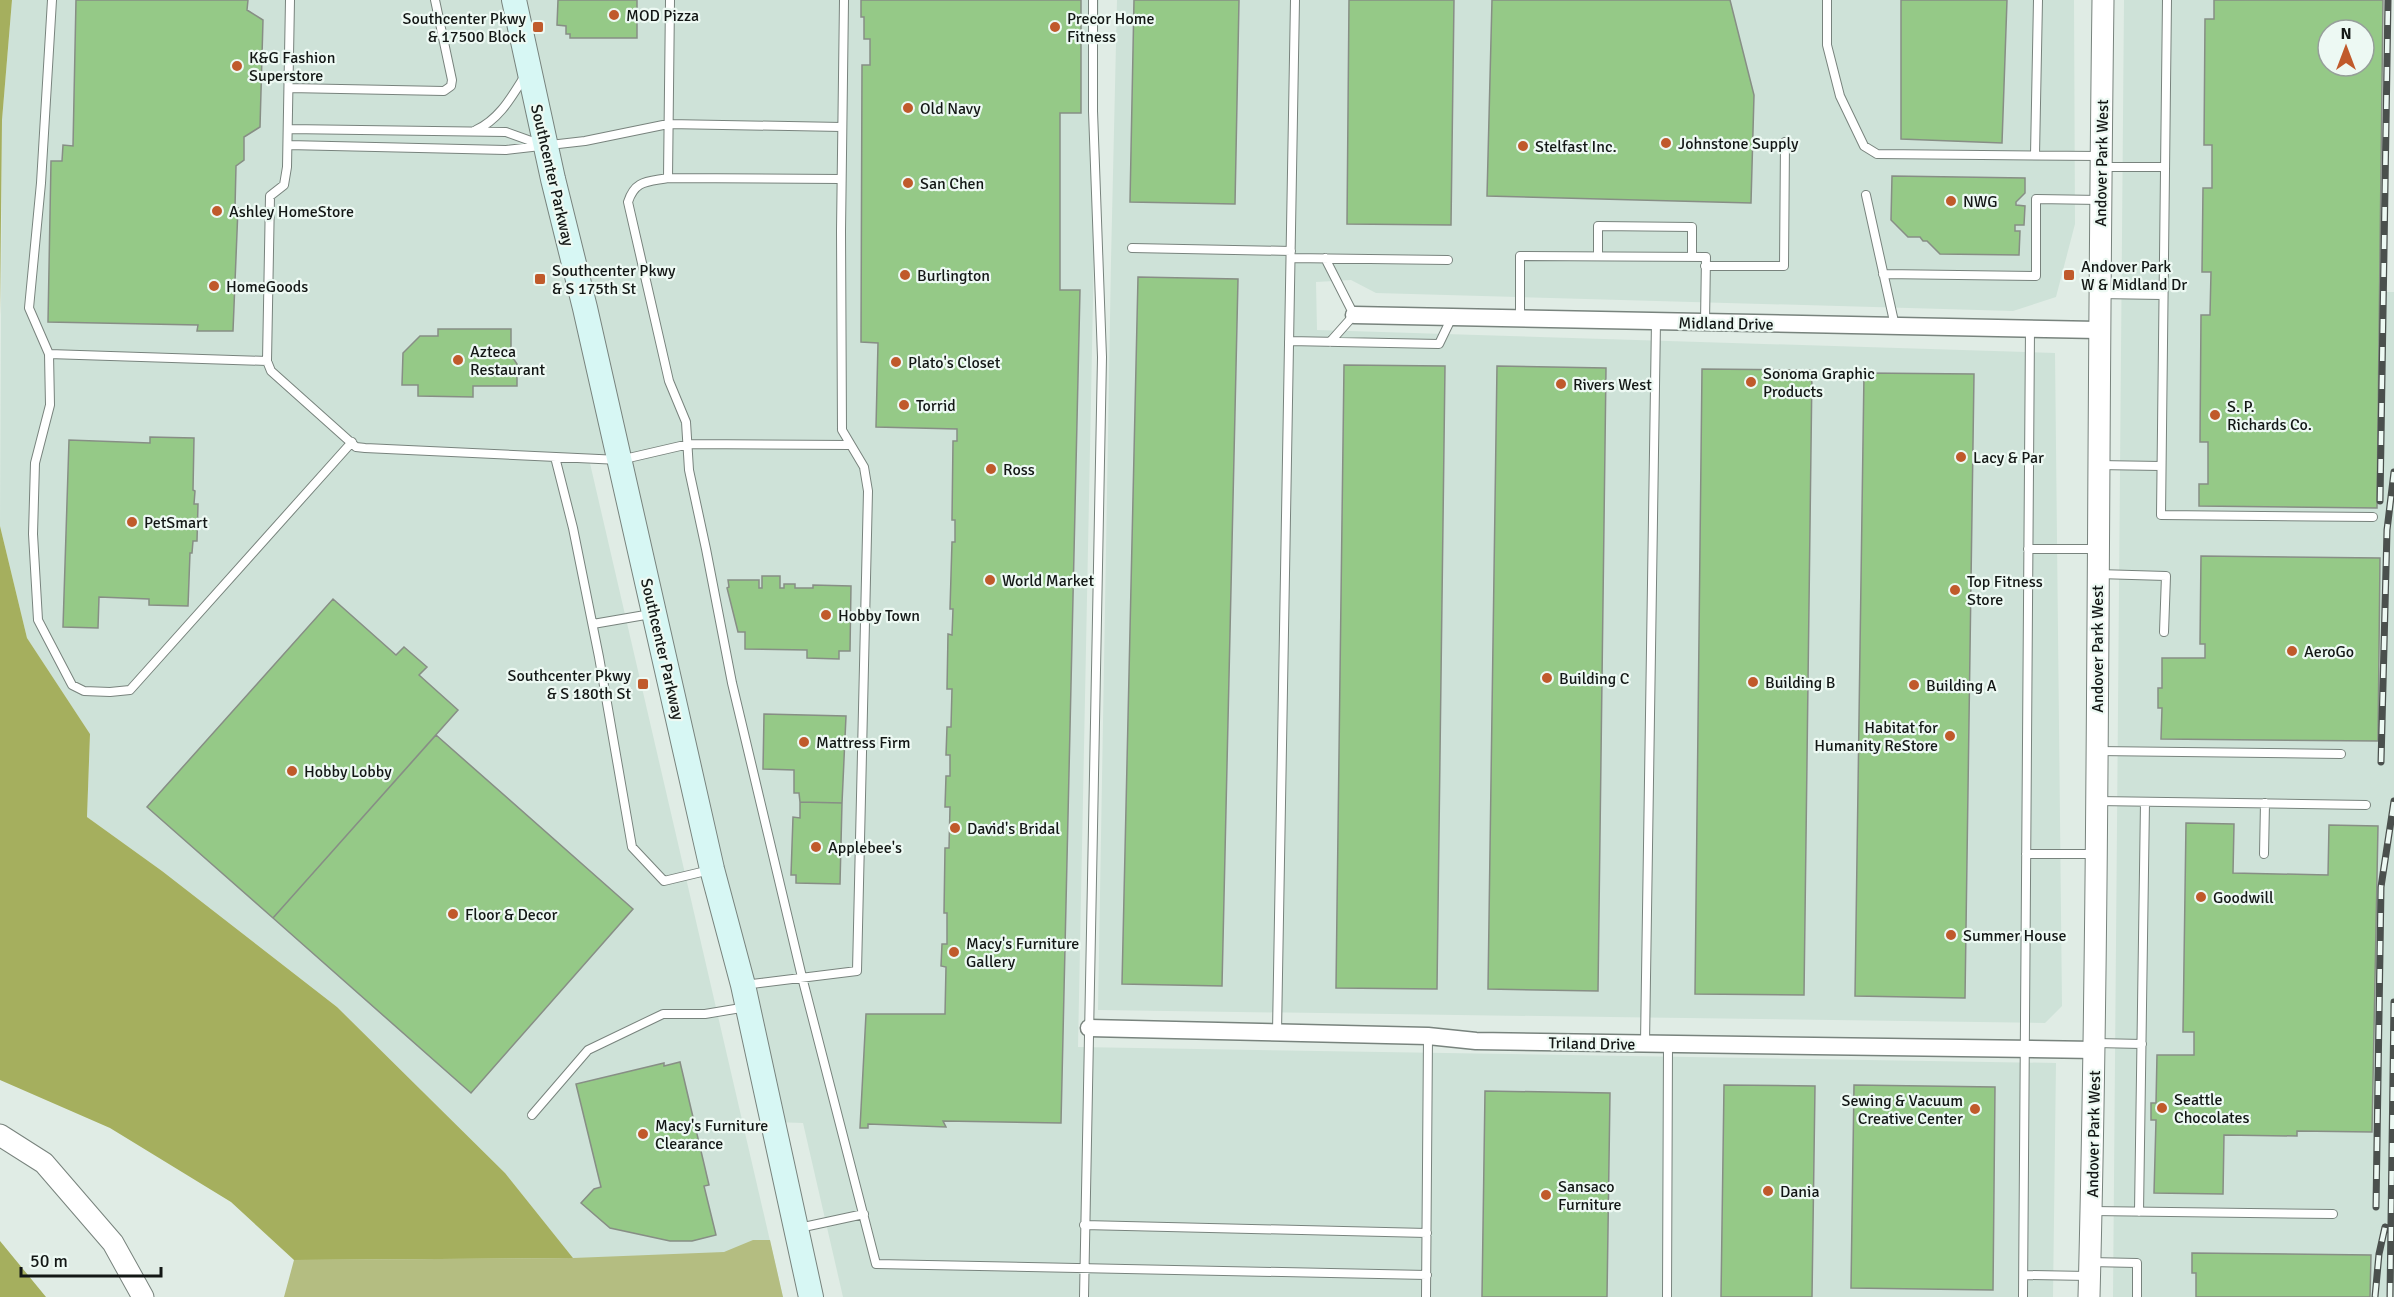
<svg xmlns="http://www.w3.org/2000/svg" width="2394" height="1297" viewBox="0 0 2394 1297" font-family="Signika,sans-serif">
  <rect width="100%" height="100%" fill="#e0ece5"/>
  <path fill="#cee2d8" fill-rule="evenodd" d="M12,0H1099L1078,1047L2056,1063L2053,1297H843L803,1123L773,1122L619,460L589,459L783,1297H558L573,1258L505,1173L337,1007L162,871L87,817L90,734L27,638L0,526L2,120Z
    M1117,0H2074L2075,224L2056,297L2013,311L1376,293L1351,280L1316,282L1317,330L2055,353L2062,1006L2045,1023L1098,1010L1111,261Z
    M2124,0H2380L2378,292H2394V1297H2113ZM2328,30H2364V66H2328Z"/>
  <path fill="#b4bd81" d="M753,1240H770L783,1297H284L294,1260L573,1258L724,1252Z"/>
  <path fill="#a5af5e" d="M0,0H12L2,120L0,315Z
    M0,526L27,638L90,734L87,817L162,871L337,1007L505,1173L573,1258L294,1260L231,1202L110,1128L0,1080Z
    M0,1241L46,1297H0Z"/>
  <path fill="#95c987" stroke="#878e85" stroke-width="1.5" fill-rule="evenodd" d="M76,0H248L247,10L263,20L260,127L244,137V160L236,166L235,208H238L233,331H197L198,325L48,322L51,161H62L63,145L73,146Z
    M558,0H637V38H570V34H566V26L557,25Z
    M861,0H1081V113H1060V290H1080L1061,1123L943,1121L946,1127L868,1124V1128H860L866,1014H945L946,967L941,966L942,944H947V913H944L945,848H949L950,807H945L946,776H950V755H946L947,727H951L952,689H947L948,634L952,635L953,609H950L952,542H955V520H952L953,441H957V429L876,427L878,343L861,342L862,65H870V39H864V17H861Z
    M1134,0H1239L1235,204L1130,202Z
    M1349,0H1454L1451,225L1347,224Z
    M1492,0H1730L1754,95L1751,203L1487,196Z
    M1901,0H2007L2002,143L1901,139Z
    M2214,0H2383L2377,508L2199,506V484H2208V442H2200L2201,315H2210L2211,272H2202L2203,188H2212V145H2204L2205,19H2214ZM2328,30H2364V66H2328Z
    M1892,176L2025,178V193L2016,202V205L2025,206L2024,225H2015V231H2020L2019,255L1940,254L1927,241H1923L1920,237H1908L1891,220Z
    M1138,277L1238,279L1222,986L1122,984Z
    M438,329H511V355L517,364V386H473V397L418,396V385H402L403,353L420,336H438Z
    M1344,365L1445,366L1437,989L1336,988Z
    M1497,366L1606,368L1598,991L1488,989Z
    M1702,369L1812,370L1804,995L1695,994Z
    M1864,373L1974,374L1965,998L1855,996Z
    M150,437L194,438L193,490L195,491L194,504H198L197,541H193L192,553H190L188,606L149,605V599L99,597L98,628L63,627L69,440L150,443Z
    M2201,556L2380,558L2378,741L2161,739L2162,708H2158V688H2162V658H2205V644H2200Z
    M762,576H780V588H784V584H795V588H813V585L851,586L850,651H839V659L807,658V650L745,649V632H738L727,588L729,587L728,580H759V588H762Z
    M333,599L396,655L404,647L427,667L419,675L458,710L273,918L147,807Z
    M764,714L846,716L842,803L800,802L799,793H794V770L763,769Z
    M436,735L633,909L471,1093L273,918Z
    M800,802L842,803L840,884L796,883V875H791L793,817L800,818Z
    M2186,823L2234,824L2233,873L2328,875L2329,825L2378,826L2372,1132L2297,1131V1136L2224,1135L2223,1194L2154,1193L2156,1120H2151V1103H2156L2157,1055H2194V1032H2183Z
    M680,1062L709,1185L704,1186L716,1235L692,1241H670L610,1228L581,1203L594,1189L601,1187L576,1084L664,1063V1066Z
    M1724,1085L1815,1086L1812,1297H1721Z
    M1854,1085L1995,1087L1993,1290L1851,1288Z
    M1485,1091L1610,1093L1607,1297H1482Z
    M2192,1253L2371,1255L2370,1297H2196V1273H2192Z"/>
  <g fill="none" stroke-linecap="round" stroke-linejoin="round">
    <g stroke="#78837d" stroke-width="10">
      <path id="service" d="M290,0L287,167L284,185L270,196L267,361L271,371L356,447L365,448L620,460L689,444L850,445
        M1827,0V45L1840,96L1864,146L1877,154L2101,156
        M2167,0L2161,515L2373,517
        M289,88L444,91L451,86L452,80L435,0
        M288,129L506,132L542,145
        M476,130C500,119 512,96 526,74
        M288,145L506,150L585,141L668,124L842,127
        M2035,155L2038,0
        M2101,167H2165
        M668,178L670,0
        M841,179L668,178C647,182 635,180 628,202L669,381L686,422L689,470L706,549L732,683L802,977L876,1264L1427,1275
        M1866,195L1895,326
        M1132,248L1291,251
        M1598,256V226L1692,227V257
        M1291,258L1448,260
        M1325,258L1354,315L1330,342
        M1705,266H1784L1785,142
        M1883,274L2036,276V199L2100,200
        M2099,294L2163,295
        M1520,319V256L1706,257L1705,322
        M1289,341L1439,344L1452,317
        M49,354L29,308L41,183L52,0
        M267,361L49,354L50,405L35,463L33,534L38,620L72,685L84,691L110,692L130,690L352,442
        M555,457L573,528L599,657L632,847L664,881L710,870
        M2098,465L2161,466
        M2028,549H2097
        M2098,574L2166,576L2164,632
        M593,624L651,614
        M2097,751L2341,754
        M2097,801L2366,805
        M2026,854H2095
        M2264,854L2265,803
        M744,985L857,971L868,491L864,467L842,430L841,231L844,0
        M1277,1032L1295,0
        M1645,1043L1656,321
        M2096,1043L2142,1044
        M532,1115L588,1050L663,1014H705L747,1007
        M2092,1211L2333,1214
        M2139,1212L2145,802
        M1084,1225L1427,1233
        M799,1228L864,1214
        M2090,1262L2137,1263V1297
        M2024,1275L2089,1276
        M1084,1297L1102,357L1093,111V0
        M1426,1297L1428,1036
        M1667,1297L1668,1043
        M2023,1297L2030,329"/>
    </g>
    <g stroke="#78837d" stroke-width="19">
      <path id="minor" d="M1354,315L2098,330
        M1089,1028L1428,1036L1476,1041L2095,1050"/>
    </g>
    <g stroke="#78837d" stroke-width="23">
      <path id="tertiary" d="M0,1135L44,1163L113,1243L143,1297
        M2089,1297C2100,865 2097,432 2103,0"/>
    </g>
    <g stroke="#78837d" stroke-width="26">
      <path id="secondary" d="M514,0L553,179L585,308L712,869L743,985L811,1297"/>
    </g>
    <use href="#service" stroke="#fff" stroke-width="8"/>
    <use href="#minor" stroke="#fff" stroke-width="16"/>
    <use href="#tertiary" stroke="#fff" stroke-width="21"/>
    <use href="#secondary" stroke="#d7f7f4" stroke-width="24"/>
    <g stroke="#4a504d" stroke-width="7">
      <path id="rail" d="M2380,501L2388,0
        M2381,762L2387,530L2394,472
        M2376,1207L2381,887L2394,801
        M2375,1297L2379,1254L2385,1227
        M2390,1297L2394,1002"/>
    </g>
    <use href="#rail" stroke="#edf9f3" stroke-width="4.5" stroke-dasharray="14" stroke-linecap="butt"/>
  </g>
  <g fill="#c05a2b" stroke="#edf9f3" stroke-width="2">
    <circle cx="614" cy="15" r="6"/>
    <rect x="532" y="21" width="12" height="12" rx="3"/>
    <circle cx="1055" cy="27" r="6"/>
    <circle cx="237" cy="66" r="6"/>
    <circle cx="908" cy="108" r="6"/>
    <circle cx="1666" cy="143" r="6"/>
    <circle cx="1523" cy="146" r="6"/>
    <circle cx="908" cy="183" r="6"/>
    <circle cx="1951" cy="201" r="6"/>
    <circle cx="217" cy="211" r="6"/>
    <circle cx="905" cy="275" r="6"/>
    <rect x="2063" y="269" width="12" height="12" rx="3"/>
    <rect x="534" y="273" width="12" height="12" rx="3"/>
    <circle cx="214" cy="286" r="6"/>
    <circle cx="458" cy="360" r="6"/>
    <circle cx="896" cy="362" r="6"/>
    <circle cx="1751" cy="382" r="6"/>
    <circle cx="1561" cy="384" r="6"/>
    <circle cx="904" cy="405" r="6"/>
    <circle cx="2215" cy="415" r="6"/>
    <circle cx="1961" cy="457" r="6"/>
    <circle cx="991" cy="469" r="6"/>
    <circle cx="132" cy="522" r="6"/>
    <circle cx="990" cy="580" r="6"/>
    <circle cx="1955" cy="590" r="6"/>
    <circle cx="826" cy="615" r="6"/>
    <circle cx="2292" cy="651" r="6"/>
    <circle cx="1547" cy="678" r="6"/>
    <circle cx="1753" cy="682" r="6"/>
    <rect x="637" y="678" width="12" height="12" rx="3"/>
    <circle cx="1914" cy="685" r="6"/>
    <circle cx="1950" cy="736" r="6"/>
    <circle cx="804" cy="742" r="6"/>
    <circle cx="292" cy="771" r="6"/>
    <circle cx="955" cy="828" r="6"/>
    <circle cx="816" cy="847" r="6"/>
    <circle cx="2201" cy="897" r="6"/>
    <circle cx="453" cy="914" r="6"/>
    <circle cx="1951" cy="935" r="6"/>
    <circle cx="954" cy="952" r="6"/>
    <circle cx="2162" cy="1108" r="6"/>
    <circle cx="1975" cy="1109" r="6"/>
    <circle cx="643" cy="1134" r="6"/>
    <circle cx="1768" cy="1191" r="6"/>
    <circle cx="1546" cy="1195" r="6"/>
  </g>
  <g text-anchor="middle" stroke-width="4.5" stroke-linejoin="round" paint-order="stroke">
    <g font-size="16" fill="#131715" stroke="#edf9f3" text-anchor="start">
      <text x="626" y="21">MOD Pizza</text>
      <text x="526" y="24" text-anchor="end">Southcenter Pkwy<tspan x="526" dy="18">&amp; 17500 Block</tspan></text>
      <text x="1067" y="24">Precor Home<tspan x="1067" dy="18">Fitness</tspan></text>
      <text x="249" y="63">K&amp;G Fashion<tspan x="249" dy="18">Superstore</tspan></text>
      <text x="920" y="114">Old Navy</text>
      <text x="1678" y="149">Johnstone Supply</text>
      <text x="1535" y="152">Stelfast Inc.</text>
      <text x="920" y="189">San Chen</text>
      <text x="1963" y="207">NWG</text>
      <text x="229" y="217">Ashley HomeStore</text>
      <text x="2081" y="272">Andover Park<tspan x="2081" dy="18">W &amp; Midland Dr</tspan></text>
      <text x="552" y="276">Southcenter Pkwy<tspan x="552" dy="18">&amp; S 175th St</tspan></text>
      <text x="917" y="281">Burlington</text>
      <text x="226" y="292">HomeGoods</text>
      <text x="470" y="357">Azteca<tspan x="470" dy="18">Restaurant</tspan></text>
      <text x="908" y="368">Plato's Closet</text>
      <text x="1763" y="379">Sonoma Graphic<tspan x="1763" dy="18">Products</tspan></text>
      <text x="1573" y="390">Rivers West</text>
      <text x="916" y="411">Torrid</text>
      <text x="2227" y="412">S. P.<tspan x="2227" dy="18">Richards Co.</tspan></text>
      <text x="1973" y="463">Lacy &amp; Par</text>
      <text x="1003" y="475">Ross</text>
      <text x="144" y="528">PetSmart</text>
      <text x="1002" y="586">World Market</text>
      <text x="1967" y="587">Top Fitness<tspan x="1967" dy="18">Store</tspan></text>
      <text x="838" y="621">Hobby Town</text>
      <text x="2304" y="657">AeroGo</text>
      <text x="631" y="681" text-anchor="end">Southcenter Pkwy<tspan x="631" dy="18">&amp; S 180th St</tspan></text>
      <text x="1559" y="684">Building C</text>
      <text x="1765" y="688">Building B</text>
      <text x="1926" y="691">Building A</text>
      <text x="1938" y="733" text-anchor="end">Habitat for<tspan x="1938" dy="18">Humanity ReStore</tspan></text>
      <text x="816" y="748">Mattress Firm</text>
      <text x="304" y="777">Hobby Lobby</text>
      <text x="967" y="834">David's Bridal</text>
      <text x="828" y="853">Applebee's</text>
      <text x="2213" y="903">Goodwill</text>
      <text x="465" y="920">Floor &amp; Decor</text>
      <text x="1963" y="941">Summer House</text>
      <text x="966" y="949">Macy's Furniture<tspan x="966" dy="18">Gallery</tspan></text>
      <text x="2174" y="1105">Seattle<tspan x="2174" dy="18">Chocolates</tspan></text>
      <text x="1963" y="1106" text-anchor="end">Sewing &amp; Vacuum<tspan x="1963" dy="18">Creative Center</tspan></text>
      <text x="655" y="1131">Macy's Furniture<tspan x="655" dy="18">Clearance</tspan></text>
      <text x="1558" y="1192">Sansaco<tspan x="1558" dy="18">Furniture</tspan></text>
      <text x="1780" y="1197">Dania</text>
    </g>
    <g font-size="16" fill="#131715" stroke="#edf9f3">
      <text transform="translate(2101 163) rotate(-89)" y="6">Andover Park West</text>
      <text transform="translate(553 175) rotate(77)" y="6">Southcenter Parkway</text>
      <text transform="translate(1726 323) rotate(1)" y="6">Midland Drive</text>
      <text transform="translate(663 649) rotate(77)" y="6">Southcenter Parkway</text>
      <text transform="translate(2097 649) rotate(-90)" y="6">Andover Park West</text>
      <text transform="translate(1592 1043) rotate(1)" y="6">Triland Drive</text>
      <text transform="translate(2093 1134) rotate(-89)" y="6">Andover Park West</text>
    </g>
  </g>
  <g transform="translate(2346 48)"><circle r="28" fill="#edf9f3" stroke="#969f9a" stroke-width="1.5"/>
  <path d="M0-4.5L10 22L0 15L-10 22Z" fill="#c05a2b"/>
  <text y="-9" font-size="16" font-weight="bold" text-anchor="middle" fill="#131715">N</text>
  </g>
  <path d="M21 1267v9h140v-9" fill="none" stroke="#131715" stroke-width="3"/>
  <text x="30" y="1267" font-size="18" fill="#131715" stroke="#edf9f3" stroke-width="4.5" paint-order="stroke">50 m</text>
</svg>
